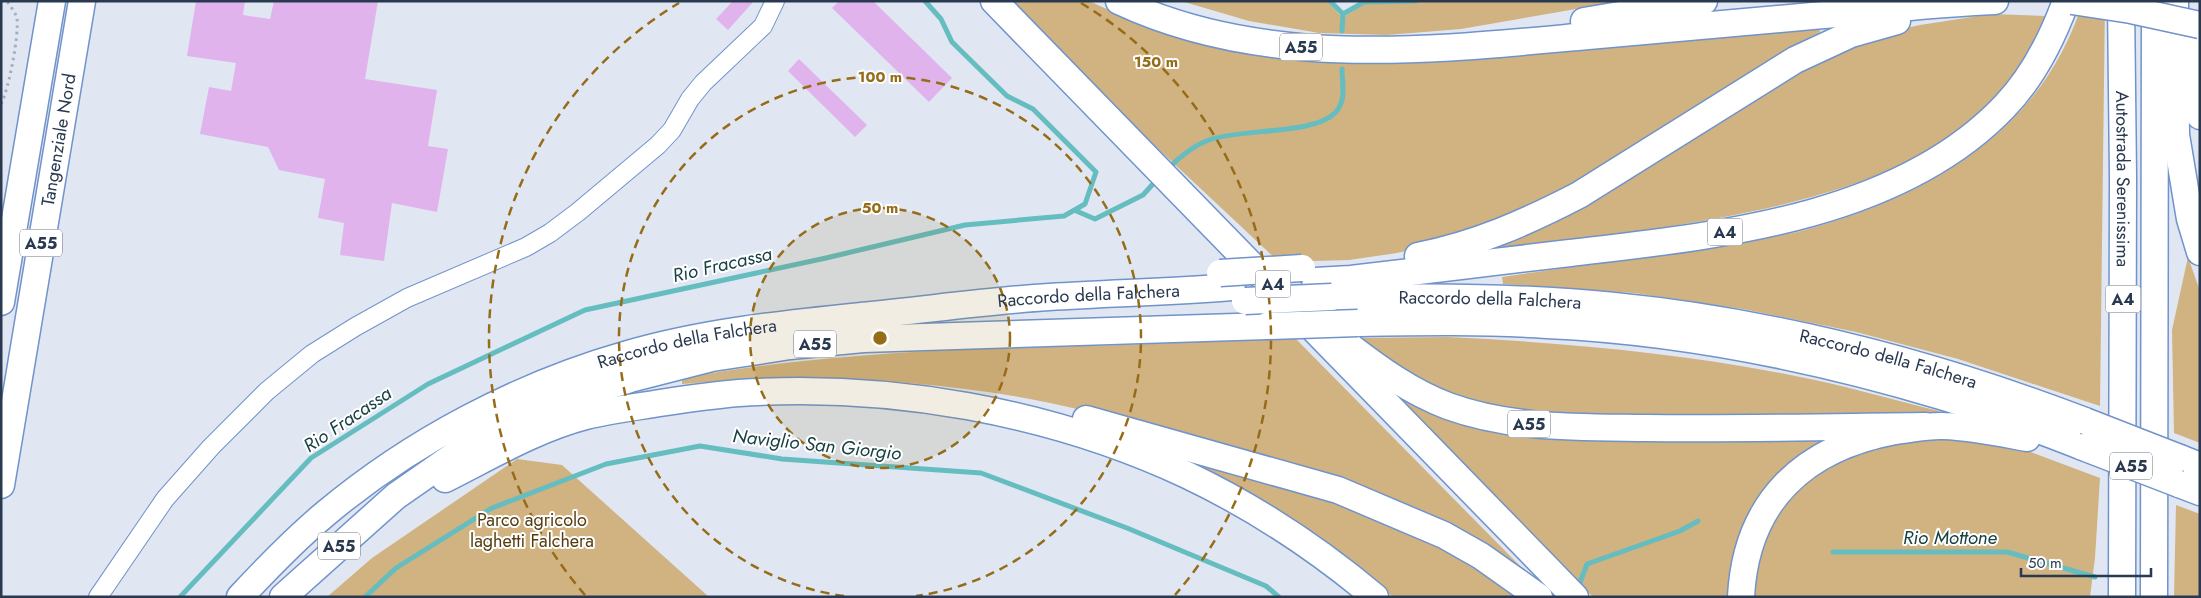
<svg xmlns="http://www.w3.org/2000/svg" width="2201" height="598" viewBox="0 0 2201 598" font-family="Jost,sans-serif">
  <rect width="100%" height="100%" fill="#e0e7f3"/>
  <path fill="#d1b281" d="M1008,1H1089L1142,25L1193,42L1252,54L1369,63L1449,61L1819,26L1820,32L1781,54L1583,182L1440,243L1397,253L1349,260L1279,262L1073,69Z
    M1181,1H1327L1340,15L1345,16L1364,4L1392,1H1622L1461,29L1387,35L1319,33L1249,21Z
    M2083,1H2105L2100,406L1958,359L1856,332L1743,309L1634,293L1503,284L1502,277C1581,265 1660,256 1738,242C1760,238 1783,236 1805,230C1928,197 2043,131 2083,1Z
    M1991,14L2046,16C2033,43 2021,68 2002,91C1907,207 1677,224 1538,245L1504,247L1502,243L1707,123L1863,37L1920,25Z
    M2188,257L2200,291V443L2174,433L2172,330Z
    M1448,337C1571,343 1694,354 1815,380C1857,389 1898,401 1939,411L1937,417L1584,419L1470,403L1428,386L1355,338Z
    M1296,339L1520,566L1517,569L1474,542L1081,410C955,379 811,373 682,384V378C827,352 974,348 1122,345C1180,343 1238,340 1296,339Z
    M1398,396L1431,406L1829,437L1732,564L1730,597H1593Z
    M1913,437L2004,442L2100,478L2095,558L2090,597H1750L1753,562L1784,499L1825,464Z
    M517,459L562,465L709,597H327L372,558Z
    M1193,461L1328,499L1430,539L1522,597H1393L1339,554L1191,465Z
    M2176,505L2200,514V597H2174Z"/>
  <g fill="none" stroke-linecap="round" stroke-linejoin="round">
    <path stroke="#65bdc0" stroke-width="5" d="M1330,1L1343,14
      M1342,31L1343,14L1364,2L1416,1
      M1169,168C1179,157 1195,145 1209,140C1242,128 1313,135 1335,113C1347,101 1342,84 1342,69
      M1074,210L1095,219L1143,195L1152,185
      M1833,552H2007L2095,577
      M1578,588L1587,564L1680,531L1698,521
      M180,597L311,458L428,384L585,310L826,258L965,225L1064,216L1085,204L1096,172L1033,109L1007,96L952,42L941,19L925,1
      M365,597L396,568L492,508L606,464L700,446L782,459L981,473L1127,528L1266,586L1279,597"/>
  </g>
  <path fill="#e0b3ec" d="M196,1H245L243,15L270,19L274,1H378L365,79L437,90L428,146L448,149L437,212L392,203L384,261L340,255L344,223L318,218L325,179L279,170L268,147L200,134L209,87L231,91L236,63L187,56Z
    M733,1H754L728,30L716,19Z
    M839,1H873L952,78L929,102L832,8Z
    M799,59L867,125L855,137L788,71Z"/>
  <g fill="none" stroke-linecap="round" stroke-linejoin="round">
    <g stroke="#7093ca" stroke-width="20">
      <path id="minor" d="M98,597L165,499L211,447L267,391L312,354L355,327L407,298L526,247L550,233L578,212L658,145L672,130L690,99L703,83L763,26L775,1"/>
    </g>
    <g stroke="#7093ca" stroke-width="29">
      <g id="highway">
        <path d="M994,1L1575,597"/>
        <path d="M1119,1C1266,70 1432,50 1588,36C1670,29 1753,21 1836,14C1889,9 1942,3 1995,1"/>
        <path id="s1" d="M2121,1L2123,177L2122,597"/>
        <path d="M2175,1L2176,135L2190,219L2200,252"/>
        <path d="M1584,21L1704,1"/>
        <path d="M2190,47L2200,116"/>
        <path d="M1418,256C1477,244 1525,223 1579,195L1795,60L1851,34L1897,21"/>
        <path d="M1315,281L1351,279C1424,270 1497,262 1570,253C1715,236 1898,219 2005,106C2033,77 2052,39 2066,1"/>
        <path id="s2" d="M1332,297C1426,298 1520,296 1614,306C1776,322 1933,363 2085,421"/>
        <path d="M1,302L52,1"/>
        <path d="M1358,323C1421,322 1484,321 1547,325C1680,331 1814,358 1941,396C1989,410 2036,429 2083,447"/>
        <path d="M1348,345C1379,369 1411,392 1448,406C1511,429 1579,427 1646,428C1739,429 1832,427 1925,426"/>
        <path d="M1086,419L1338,490L1444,535L1481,556L1539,597"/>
        <path d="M2180,458L2200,466"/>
        <path d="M445,479C491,456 536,429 586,416C610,410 635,407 660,403C686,399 713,395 739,393C890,383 1050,411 1187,475C1254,507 1318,549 1375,597"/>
        <path d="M2179,484L2200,492"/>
        <path id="s3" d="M1,485L82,1"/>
        <path id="s4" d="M240,597C267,568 295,539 325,514C412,441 519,385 628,354C704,332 783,324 861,316C924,310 986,301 1049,297C1110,293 1171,292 1232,287"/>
        <path d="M283,597L396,496L485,434L579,395L630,379L712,358L790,346L863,339L1267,326"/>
        <path d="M1741,597C1746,501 1804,448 1895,431C1912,429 1928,425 1944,426C1972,427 2000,433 2027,438"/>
        <path d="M2154,597L2155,1"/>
      </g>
    </g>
    <path stroke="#a4aebe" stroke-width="3" stroke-dasharray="2.5 4" stroke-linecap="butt" d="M1,104C9,89 19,35 17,19C16,13 10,6 7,1"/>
    <use href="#minor" stroke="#fff" stroke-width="18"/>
    <use href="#highway" stroke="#fff" stroke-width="26"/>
    <g stroke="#7093ca" stroke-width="29" stroke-linecap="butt">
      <path id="highway-bridge" d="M2072,1L2131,10L2200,25
        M1220,273L1302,268
        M1245,301L1332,297
        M1267,326L1358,323
        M2085,421L2180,458
        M2083,447L2179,484"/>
    </g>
    <use href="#highway-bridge" stroke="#fff" stroke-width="26"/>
  </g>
  <circle cx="880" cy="338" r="130" fill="#966c18" fill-opacity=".12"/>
  <g fill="none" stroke="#966c18" stroke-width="2.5" stroke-dasharray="9 6">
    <circle cx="880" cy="338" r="130"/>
    <path d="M844 596A261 261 0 1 1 916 596"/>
    <path d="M585 595A391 391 0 0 1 679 3M1081 3A391 391 0 0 1 1175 595"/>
  </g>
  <g text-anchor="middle" stroke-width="4" stroke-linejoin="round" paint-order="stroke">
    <g fill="#fff" stroke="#697484" stroke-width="1">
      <rect x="1280" y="33.5" width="42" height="27" rx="4"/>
      <rect x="1707.5" y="218.5" width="35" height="27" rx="4"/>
      <rect x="20" y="229.5" width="42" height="27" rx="4"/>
      <rect x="1255.5" y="270.5" width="35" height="27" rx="4"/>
      <rect x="2105.5" y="285.5" width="35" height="27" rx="4"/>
      <rect x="794" y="330.5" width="42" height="27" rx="4"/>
      <rect x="1508" y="410.5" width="42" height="27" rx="4"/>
      <rect x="2110" y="452.5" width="42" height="27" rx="4"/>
      <rect x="318" y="532.5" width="42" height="27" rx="4"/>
    </g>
    <g font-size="16" font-weight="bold" fill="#293950">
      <text x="1301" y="53">A55</text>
      <text x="1725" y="238">A4</text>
      <text x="41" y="249">A55</text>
      <text x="1273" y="290">A4</text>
      <text x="2123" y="305">A4</text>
      <text x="815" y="350">A55</text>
      <text x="1529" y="430">A55</text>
      <text x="2131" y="472">A55</text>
      <text x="339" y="552">A55</text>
    </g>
    <g font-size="18" fill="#293950" stroke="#fff">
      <text dy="6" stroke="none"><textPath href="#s3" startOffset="350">Tangenziale Nord</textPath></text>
      <text dy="6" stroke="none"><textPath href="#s1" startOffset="178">Autostrada Serenissima</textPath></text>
      <text dy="6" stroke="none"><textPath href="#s4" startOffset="929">Raccordo della Falchera</textPath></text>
      <text dy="6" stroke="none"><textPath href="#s2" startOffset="158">Raccordo della Falchera</textPath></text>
      <text dy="6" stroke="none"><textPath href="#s4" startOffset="524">Raccordo della Falchera</textPath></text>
      <text dy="6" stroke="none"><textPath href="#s2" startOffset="562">Raccordo della Falchera</textPath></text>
    </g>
    <g font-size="18" fill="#543c0e" stroke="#fff">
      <text x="532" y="526">Parco agricolo<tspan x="532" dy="21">laghetti Falchera</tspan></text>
    </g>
    <g font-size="19" font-style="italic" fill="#184143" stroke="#fff">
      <text transform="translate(722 264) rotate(-13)" y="7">Rio Fracassa</text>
      <text transform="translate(347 419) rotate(-34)" y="7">Rio Fracassa</text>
      <text transform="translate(817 444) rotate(6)" y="7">Naviglio San Giorgio</text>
      <text x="1950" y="544">Rio Mottone</text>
    </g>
  </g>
  <circle cx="880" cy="338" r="8" fill="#966c18" stroke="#fff" stroke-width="2.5"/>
  <g font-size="15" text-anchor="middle" font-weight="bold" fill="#966c18" stroke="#fff" stroke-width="4" stroke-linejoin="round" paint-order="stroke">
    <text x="1156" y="67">150 m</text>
    <text x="880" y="82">100 m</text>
    <text x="880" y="213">50 m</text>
  </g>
  <rect width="2201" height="598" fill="none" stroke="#293950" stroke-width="5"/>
  <path d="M2021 568v8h130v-8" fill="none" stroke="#293950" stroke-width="2.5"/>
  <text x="2028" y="568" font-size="15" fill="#293950" stroke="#ffffff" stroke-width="4" paint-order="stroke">50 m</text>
</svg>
